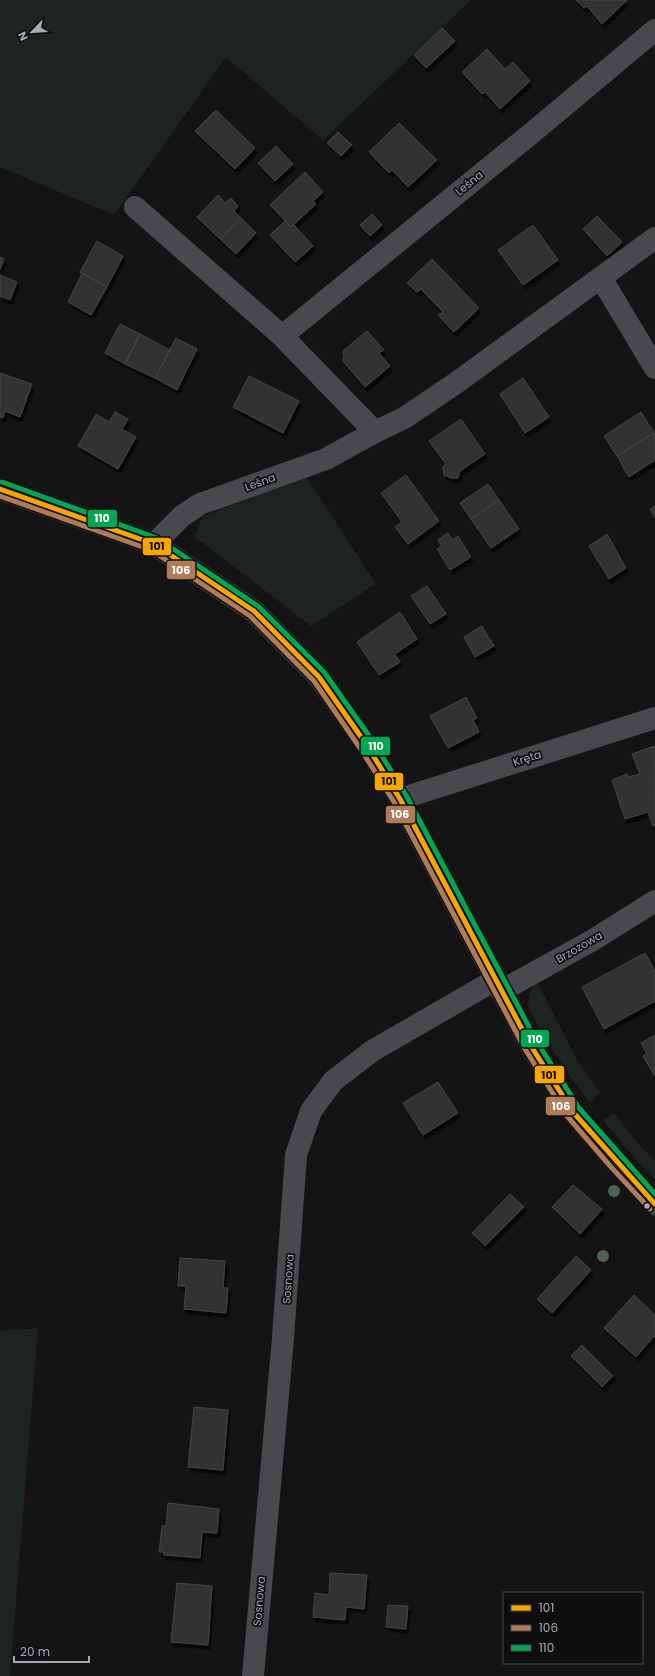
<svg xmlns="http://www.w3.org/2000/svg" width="655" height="1676" viewBox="0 0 655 1676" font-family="Poppins,sans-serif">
  <defs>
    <filter id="shadow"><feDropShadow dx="2.5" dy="4.5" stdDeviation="0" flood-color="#0009"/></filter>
  </defs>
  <rect width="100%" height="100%" fill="#141414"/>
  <path fill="#1d231e" d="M0,0H471L323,140L226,57L114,215L0,167Z
    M305,475L376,584L311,626L195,537L202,517Z
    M536,980L577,1060L600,1093L590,1103L573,1080L541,1032L528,1006L530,993Z
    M614,1113L639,1145L655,1161V1179L639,1163L603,1120Z
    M38,1328L10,1676H0V1331Z"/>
  <path fill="#333335" stroke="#434448" filter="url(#shadow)" d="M576,0H627L602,24L587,6L584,8Z
    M442,28L455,41L426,68L414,55Z
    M487,49L505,69L513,62L530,81L500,109L485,92L482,94L462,72Z
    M216,110L255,148L235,169L195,131Z
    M399,123L437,160L408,187L392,170L389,173L369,152Z
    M338,132L352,145L341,156L327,143Z
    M276,146L293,164L275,181L258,163Z
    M305,172L323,192L313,201L316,204L291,227L270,205Z
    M218,195L225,203L231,198L238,206L234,211L241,218L220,239L197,217Z
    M372,214L382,225L370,236L360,225Z
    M597,216L622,242L607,256L583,229Z
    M241,218L256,233L236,254L220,239Z
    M285,221L291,227L294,225L313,246L295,262L270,235Z
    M533,225L558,260L523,285L498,250Z
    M97,241L123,256L107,287L80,272Z
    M0,257L4,259L0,269Z
    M432,259L479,308L454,332L438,315L443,312L421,289L417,292L407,283Z
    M82,273L107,287L91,315L68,302Z
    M0,275L17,282L10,300L0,296Z
    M120,324L140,334L125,364L105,353Z
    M367,331L384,350L379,353L390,366L365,387L342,360L344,357L343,351Z
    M140,334L170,350L155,378L125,364Z
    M176,338L197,349L177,390L155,378Z
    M0,373L32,384L20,417L5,411L3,418L0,417Z
    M249,376L299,401L283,433L233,407Z
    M523,378L549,417L525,433L500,394Z
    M115,412L128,419L122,429L136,437L118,469L78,446L96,414L109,422Z
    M641,412L654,433L617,456L604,436Z
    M461,419L485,454L460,471L458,478H451L444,475L443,467L446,464L429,441Z
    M654,433L655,460L629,477L617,456Z
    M406,475L439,521L408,544L395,527L402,522L381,493Z
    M488,484L499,500L471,519L460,503Z
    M499,500L519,529L491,548L471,519Z
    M655,506V518L650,509Z
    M448,533L452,540L458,536L471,557L450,570L437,549L442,546L438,540Z
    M607,534L626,568L609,579L589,546Z
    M427,586L446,614L430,624L411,596Z
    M400,612L417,639L395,654L400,662L379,675L357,642Z
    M482,626L494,646L475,657L464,637Z
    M466,697L477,718L473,720L479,732L448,748L430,716Z
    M654,746L655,825L653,826L648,812L625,819L612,780L627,774L628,777L640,774L632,754Z
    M645,953L655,971V1001L604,1029L582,987Z
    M655,1035V1075H654L643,1056L647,1054L641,1043Z
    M438,1082L458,1113L423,1135L403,1103Z
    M573,1185L602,1209L580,1234L552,1207Z
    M510,1194L524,1207L485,1246L472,1233Z
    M576,1256L591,1270L552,1313L537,1299Z
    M180,1258L225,1261L223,1288H228L226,1313L184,1309L186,1286H178Z
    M634,1295L655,1315V1335L636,1357L604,1328Z
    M582,1345L613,1376L602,1387L571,1356Z
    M194,1407L228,1410L223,1470L188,1467Z
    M168,1503L219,1509L217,1533L202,1532L200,1558L164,1555V1552H159L162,1526H166Z
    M330,1573L367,1575L364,1609L346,1607L345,1620L313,1617L315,1593L329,1595Z
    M177,1583L212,1586L208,1645L171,1642Z
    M388,1605L408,1606L406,1629L386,1627Z"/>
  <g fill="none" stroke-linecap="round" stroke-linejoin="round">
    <path stroke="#48494d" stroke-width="22" d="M135,207L282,336
      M601,278L655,368
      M375,432L404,418L456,383L655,238
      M0,489L154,544L254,611L319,677L366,744L400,799L531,1046L573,1112L616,1162L655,1204
      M154,544L182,516L200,504L326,459L375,432L282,336L533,132L655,30
      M400,799L655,718
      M501,991L593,940L655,901
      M253,1676L283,1338L296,1155L311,1111L333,1081L372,1051L495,980"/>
    <g stroke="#0f0f10" stroke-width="8">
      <path id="bus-1" d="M0,489L154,544L254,611L319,677L366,744L400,799L531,1046L573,1112L655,1204"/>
    </g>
    <g stroke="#0f0f10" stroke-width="8">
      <path id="bus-2" d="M0,496L151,550L250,616L314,681L360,748L394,802L525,1049L567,1116L611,1167L650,1209"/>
    </g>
    <g stroke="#0f0f10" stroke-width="8">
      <path id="bus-3" d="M2,482L157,538L258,606L324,672L372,740L406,795L537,1042L579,1108L655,1194"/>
    </g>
    <use href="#bus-1" stroke="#f7a600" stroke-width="5"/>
    <use href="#bus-2" stroke="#b07c57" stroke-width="5"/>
    <use href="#bus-3" stroke="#00a651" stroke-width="5"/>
  </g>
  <g fill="#4d624e">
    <circle cx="614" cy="1191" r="6"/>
    <circle cx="603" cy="1256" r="6"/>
  </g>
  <circle fill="#a5aab6" stroke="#0f0f10" stroke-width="1.5" cx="647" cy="1206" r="3.5"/>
  <g text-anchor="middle" stroke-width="3.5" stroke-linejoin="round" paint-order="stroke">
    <g font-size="11" fill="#a5aab6" stroke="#0f0f10">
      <text transform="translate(469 183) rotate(-39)" y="4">Leśna</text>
      <text transform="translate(260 482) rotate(-20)" y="4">Leśna</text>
      <text transform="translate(527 758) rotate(-18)" y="4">Kręta</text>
      <text transform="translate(579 947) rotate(-30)" y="4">Brzozowa</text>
      <text transform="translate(288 1279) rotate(-86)" y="4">Sosnowa</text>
      <text transform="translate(259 1601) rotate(-85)" y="4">Sosnowa</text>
    </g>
  </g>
  <g stroke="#0f0f10" stroke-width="1.5">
    <rect x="87" y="509" width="31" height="19" rx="4" fill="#00a651"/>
    <rect x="142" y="537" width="30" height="19" rx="4" fill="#f7a600"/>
    <rect x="166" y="560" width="30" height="20" rx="4" fill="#b07c57"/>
    <rect x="360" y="736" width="31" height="20" rx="4" fill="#00a651"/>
    <rect x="374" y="772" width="30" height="19" rx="4" fill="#f7a600"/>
    <rect x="385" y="805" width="31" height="19" rx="4" fill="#b07c57"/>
    <rect x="520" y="1029" width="30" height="19" rx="4" fill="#00a651"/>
    <rect x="534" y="1065" width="31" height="19" rx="4" fill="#f7a600"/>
    <rect x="545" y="1096" width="31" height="20" rx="4" fill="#b07c57"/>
  </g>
  <g font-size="11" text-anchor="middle" font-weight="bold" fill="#fff">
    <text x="102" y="522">110</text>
    <text x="181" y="574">106</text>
    <text x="376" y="750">110</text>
    <text x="400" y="818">106</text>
    <text x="535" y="1043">110</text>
    <text x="561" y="1110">106</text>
  </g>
  <g font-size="11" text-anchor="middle" font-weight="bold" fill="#111">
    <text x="157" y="550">101</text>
    <text x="389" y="785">101</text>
    <text x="549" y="1079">101</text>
  </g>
  <rect x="503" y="1592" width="140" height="72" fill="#0f0f10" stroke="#4b4d52"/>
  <rect x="511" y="1605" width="20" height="6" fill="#f7a600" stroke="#4b4d52"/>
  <text x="539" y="1612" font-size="12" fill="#a5aab6">101</text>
  <rect x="511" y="1625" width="20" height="6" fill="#b07c57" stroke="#4b4d52"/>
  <text x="539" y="1632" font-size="12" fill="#a5aab6">106</text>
  <rect x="511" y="1645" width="20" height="6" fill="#00a651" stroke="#4b4d52"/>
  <text x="539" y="1652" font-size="12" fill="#a5aab6">110</text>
  <g transform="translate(32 32) rotate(245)" stroke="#0f0f10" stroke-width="3" paint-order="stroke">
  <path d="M0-3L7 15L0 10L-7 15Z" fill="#a5aab6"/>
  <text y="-6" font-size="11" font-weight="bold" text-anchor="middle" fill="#a5aab6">N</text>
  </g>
  <path d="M14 1656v6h75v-6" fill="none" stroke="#a5aab6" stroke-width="2"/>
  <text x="20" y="1656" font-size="12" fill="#a5aab6" stroke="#0f0f10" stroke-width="3" paint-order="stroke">20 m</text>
</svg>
